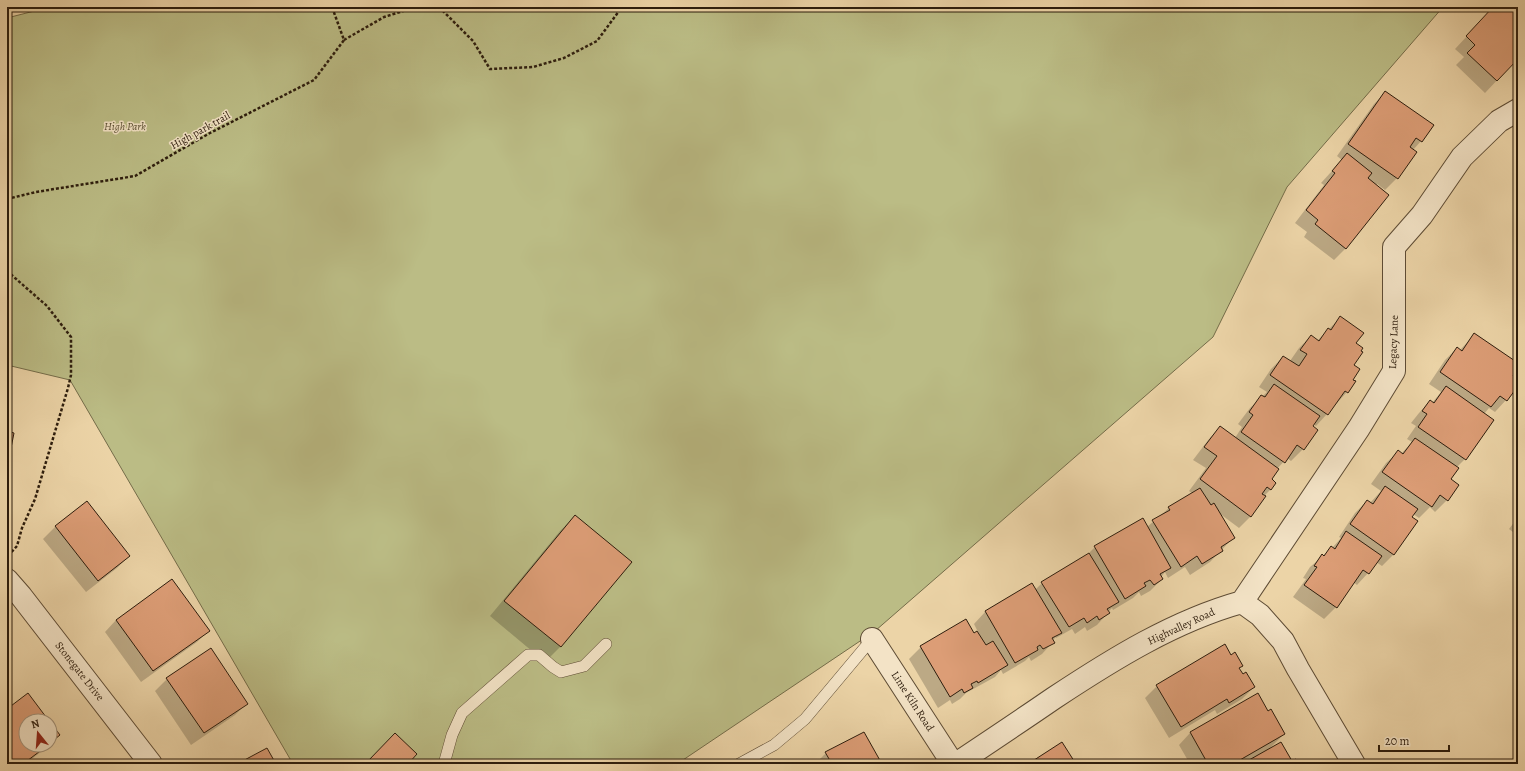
<svg xmlns="http://www.w3.org/2000/svg" width="1525" height="771" viewBox="0 0 1525 771" font-family="Alegreya,serif">
  <rect width="100%" height="100%" fill="#ecd4a7"/>
  <filter id="stains"><feTurbulence type="fractalNoise" baseFrequency=".005" numOctaves="4"/><feColorMatrix values="0 0 0 0 .2 0 0 0 0 .09 0 0 0 0 .02 0 0 0 .5 -.17"/></filter>
  <radialGradient id="worn" r=".72"><stop offset=".6" stop-color="#630" stop-opacity="0"/><stop offset="1" stop-color="#630" stop-opacity=".3"/></radialGradient>
  <path fill="#bbbc85" stroke="#746c49" d="M50,7H1443L1287,187L1213,337L875,631L677,764H293L70,380L7,365V18Z"/>
  <path fill="#0003" d="M1494,7H1518V58L1485,93L1456,65L1464,57L1455,49Z
    M1386,92L1421,141L1413,150L1416,152L1397,178L1385,190L1377,184L1376,186L1346,248L1334,260L1304,237L1307,232L1295,223L1324,185L1321,183L1342,160L1337,156L1374,104Z
    M1340,318L1355,344L1352,380L1347,392L1316,426L1313,424L1303,449L1291,461L1287,458L1277,469L1270,480L1271,489L1264,496L1251,516L1239,528L1219,513L1233,538L1210,562L1190,575L1185,567L1168,578L1165,572L1161,577L1162,579L1150,591L1141,596L1139,592L1133,598L1113,610L1112,608L1108,612V613L1097,625L1087,631L1085,627L1075,634L1072,629L1056,638V637L1052,641L1053,642L1042,654L1031,661L1029,657L1025,661L1003,674L1001,670L995,677L966,693L960,699L952,704L950,700L938,708L909,659L921,647L974,635L978,632L974,624L985,612L1032,584L1035,590L1042,583L1087,555L1095,547L1147,527L1169,508L1193,494L1189,491L1206,468L1193,460L1209,439L1220,427L1235,438L1242,427L1238,424L1250,408L1267,392L1259,387L1271,369L1283,357L1290,361L1299,348L1311,336L1317,341Z
    M1475,334L1518,365V367L1512,376L1518,381V384L1506,400L1495,412L1489,408L1484,414L1465,459L1457,467L1450,479L1447,500L1435,512L1430,507L1419,518L1413,514L1394,554L1382,566L1376,562L1368,573L1357,585L1353,582L1336,607L1324,619L1293,597L1306,579L1303,578L1310,567L1332,548L1341,538L1339,537L1355,513L1367,501L1370,503L1381,491L1371,484L1386,463L1398,452L1401,454L1412,442L1407,439L1416,426L1411,423L1419,413L1430,401L1432,403L1441,392L1429,384L1445,360L1457,348L1460,350Z
    M87,502L129,556L117,568L86,592L43,539L55,527Z
    M575,516L631,562L560,647L545,662L490,616L560,531Z
    M1518,517V536L1509,529Z
    M1518,566V609L1514,570Z
    M116,620L208,631L197,642L141,682L105,632Z
    M1231,656L1242,665L1238,669L1254,687L1242,699L1217,714L1215,710L1169,738L1145,698L1157,686Z
    M167,679L247,703L235,715L191,745L155,691Z
    M1257,695L1268,712L1284,734L1269,749L1292,762L1298,764H1190L1179,745L1190,733Z
    M7,710L48,721H26V745H50L25,764H7Z
    M826,753L881,764H820L818,761Z"/>
  <path fill="#dc9d76" stroke="#2d1d0d" d="M1493,7H1513L1518,12V59L1497,81L1467,53L1475,45L1466,36Z
    M1385,91L1434,125L1422,142L1416,138L1410,147L1417,152L1398,179L1348,144Z
    M1347,153L1372,173L1368,178L1389,195L1346,249L1315,224L1318,220L1306,210L1335,173L1332,171Z
    M1340,316L1364,333L1356,343L1363,348L1361,351L1363,352L1354,365L1360,369L1353,380L1356,381L1348,393L1345,391L1328,415L1270,375L1283,356L1299,366L1307,354L1300,350L1311,335L1319,341L1328,328L1331,330Z
    M1474,333L1518,363V369L1513,376L1518,380V386L1507,401L1500,396L1491,407L1440,372L1457,347L1462,351Z
    M1274,384L1320,416L1313,426L1318,430L1304,450L1297,445L1285,463L1241,432L1253,415L1249,412L1261,395L1265,397Z
    M1446,386L1494,420L1466,460L1418,427L1427,414L1422,411L1430,400L1434,403Z
    M1220,426L1279,469L1272,479L1276,483L1271,490L1267,487L1262,494L1266,496L1251,517L1200,479L1217,456L1204,447Z
    M7,431L14,433L7,468Z
    M1415,438L1459,468L1451,479L1459,485L1448,501L1440,495L1432,507L1382,472L1398,450L1403,454Z
    M1385,486L1418,509L1412,517L1418,521L1394,555L1350,524L1367,500L1373,504Z
    M1200,488L1211,505L1214,503L1235,538L1221,547L1223,551L1202,564L1197,556L1181,567L1152,520L1170,510L1168,507Z
    M87,501L130,556L98,581L55,526Z
    M575,515L632,562L561,647L504,601Z
    M1143,518L1171,568L1160,574L1163,579L1154,585L1150,580L1144,583L1146,586L1125,599L1094,546Z
    M1346,531L1382,556L1369,574L1363,570L1337,608L1304,585L1317,567L1314,566L1322,554L1324,556L1331,546L1335,549Z
    M1089,553L1119,602L1107,609L1110,613L1099,620L1097,616L1087,623L1084,618L1069,627L1041,582Z
    M172,579L210,631L153,671L116,620Z
    M1032,583L1062,633L1052,638L1055,643L1043,649L1040,645L1037,647L1038,650L1015,663L985,611Z
    M966,619L974,633L977,631L986,645L993,641L1008,665L978,683L977,681L971,684L973,688L964,693L962,689L950,697L920,646Z
    M1225,644L1231,655L1235,652L1243,666L1239,668L1243,674L1246,672L1255,687L1229,703L1227,699L1181,727L1156,685Z
    M211,648L248,704L204,733L166,678Z
    M28,693L49,721H26V745H48L23,764H7V709Z
    M1258,693L1268,711L1271,709L1285,734L1233,764H1208L1190,732Z
    M50,722L60,735L50,743Z
    M864,732L882,764H832L825,752Z
    M395,733L417,754L408,764H370L368,761Z
    M1062,742L1076,764H1028Z
    M1281,742L1292,761L1296,759L1299,764H1242Z
    M267,748L276,764H237Z"/>
  <g fill="none" stroke-linecap="round" stroke-linejoin="round">
    <g stroke="#5d4b34" stroke-width="12">
      <path id="lane" d="M444,764L452,735L462,713L528,655H539L553,667L561,672L584,666L606,644
        M739,764L774,745L805,719L872,639"/>
    </g>
    <g stroke="#5d4b34" stroke-width="24">
      <path id="street" d="M7,580L21,596L151,764
        M1242,602L1359,428L1394,371V247L1422,215L1462,157L1499,121L1518,110
        M872,639L953,764
        M956,764C989,742 1022,720 1054,698C1113,659 1174,621 1242,602L1260,615L1283,641L1298,669L1354,764"/>
    </g>
    <path stroke="#2d1d0d" stroke-width="2.5" stroke-dasharray="3 2" stroke-linecap="butt" d="M439,7L473,41L490,69L533,67L564,58L597,41L622,7
      M344,40L384,17L416,7
      M7,199L36,192L135,176L210,133L314,80L344,40L332,7
      M7,271L47,306L71,337V375L68,388L35,499L22,528L17,546L7,557"/>
    <use href="#lane" stroke="#f3e3c6" stroke-width="11"/>
    <use href="#street" stroke="#f3e3c6" stroke-width="22"/>
  </g>
  <g text-anchor="middle" stroke-width="3" stroke-linejoin="round" paint-order="stroke">
    <g font-size="11" font-style="italic" fill="#584d31" stroke="#f3e3c6">
      <text x="125" y="130">High Park</text>
    </g>
    <g font-size="11" fill="#2d1d0d" stroke="#f3e3c6">
      <text transform="translate(200 130) rotate(-29)" y="4">High park trail</text>
      <text transform="translate(1393 342) rotate(-88)" y="4">Legacy Lane</text>
      <text transform="translate(1181 626) rotate(-25)" y="4">Highvalley Road</text>
      <text transform="translate(80 671) rotate(52)" y="4">Stonegate Drive</text>
      <text transform="translate(913 701) rotate(57)" y="4">Lime Kiln Road</text>
    </g>
  </g>
  <rect width="1525" height="771" fill="none" stroke="#ecd4a7" stroke-width="24"/>
  <rect x="8" y="8" width="1509" height="755" fill="none" stroke="#2d1d0d" stroke-width="2"/>
  <rect x="12" y="12" width="1501" height="747" fill="none" stroke="#2d1d0d"/>
  <g transform="translate(38 733) rotate(343)"><circle r="19" fill="#f3e3c6" stroke="#a4947c"/>
  <path d="M0-3L7 15L0 10L-7 15Z" fill="#8f2418"/>
  <text y="-6" font-size="11" font-weight="bold" text-anchor="middle" fill="#2d1d0d">N</text>
  </g>
  <path d="M1379 745v6h70v-6" fill="none" stroke="#2d1d0d" stroke-width="2"/>
  <text x="1385" y="745" font-size="12" fill="#2d1d0d" stroke="#f3e3c6" stroke-width="3" paint-order="stroke">20 m</text>
  <rect width="100%" height="100%" filter="url(#stains)"/>
  <rect width="100%" height="100%" fill="url(#worn)"/>
</svg>
